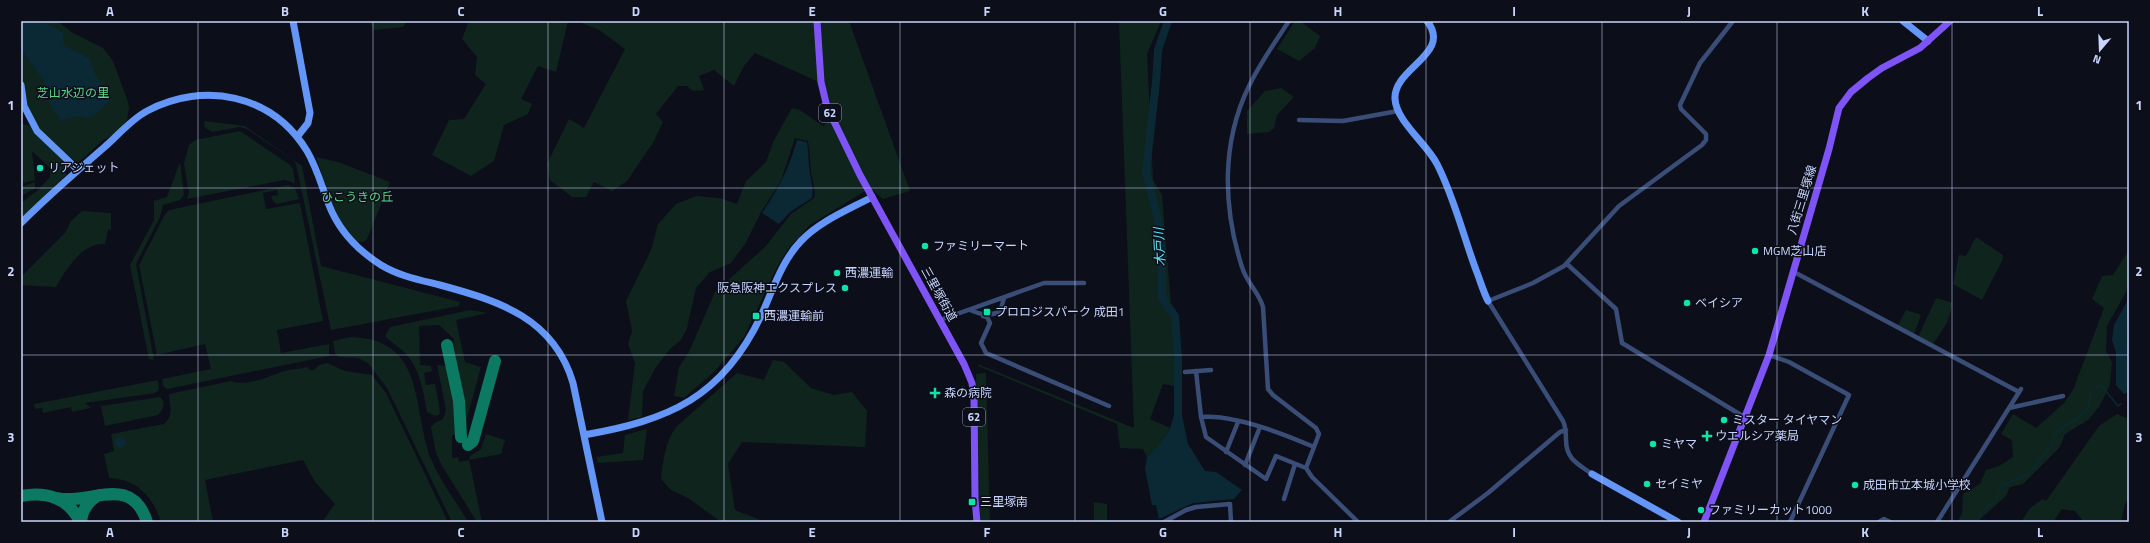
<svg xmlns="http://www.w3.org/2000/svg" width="2150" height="543" viewBox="0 0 2150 543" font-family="'Titillium Web','Noto Sans JP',sans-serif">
  <rect width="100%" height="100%" fill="#0c0e1a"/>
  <path fill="#0f241c" d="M21,21H57L73,33L103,48L113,61L127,99L129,107L127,120L115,134L102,141L78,163C66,154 53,145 43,133C16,104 21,58 21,21Z
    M332,21H407L403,27L374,30L370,22Z
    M469,21H568L556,72L538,66L521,99L532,104L528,114L504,125L494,161L471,176L432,155L449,120L464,119L486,84L475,75L477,57L462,39Z
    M577,21H849L910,191L883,199L870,188L810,225L788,249L776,269L744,337L715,371L684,398L674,396L679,367L689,352L715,292L765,247L791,214L814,198C816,189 813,182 811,173C810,162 810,152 808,141L795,138L781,181L761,212L745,244L731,263L710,272L696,288L687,328L681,340L670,349L656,367L643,391L642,417L628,420L635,363L628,344L632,331L626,301L651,250L658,224L676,204L696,196L719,198L737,204L746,181L766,162L774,140L792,108L800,110L823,126L830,120L823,84L755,53L744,66L734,86L714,70L699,76L704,90L693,91L687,86H678L656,114L663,122L654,141L627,181L612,191L594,182L586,197H572L550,180L547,164L569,119L584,128L625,49L599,30Z
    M1119,21H1161L1147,54L1153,180L1162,195L1175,354V386L1163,384L1150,419L1170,428L1160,446L1147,457L1143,449L1120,448L1117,424L978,366V364L1134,428Z
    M1295,21H1300L1320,36L1315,48L1299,61L1277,49Z
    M1281,88L1294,97L1277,115L1274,128L1269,132L1247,134V111L1265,91Z
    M204,121L245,126L302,166L321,266L460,302L459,306L331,330L296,164L293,160L247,129L240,127L212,132L205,128Z
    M21,123L30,126L67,163L66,175L21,219V203L38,190L50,177V168L32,151L35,180L24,183L21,175Z
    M240,131L289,164L293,169L295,183L284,180L187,199L189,193L184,164L189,145L195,140Z
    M316,157L338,162L390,182L367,239L364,242L355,241L338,219Z
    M180,162L184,195L180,200L163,205L160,217L136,264L154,360L149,359L130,265L154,220V201L167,197Z
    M35,182V188L21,196V187Z
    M288,185L295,188L299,199L277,204L273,201L271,196L278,195L277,190L263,193L266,209L300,203L323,321L277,330L281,353L329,344V356L167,389L163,386L162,379L211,369L205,344L157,355L139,265L164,216L169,210Z
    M82,211L111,213V229L108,230L105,244C82,242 66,270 56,287L21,285V277L65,233L71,221Z
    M1976,237L2003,255L2002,261L1982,300L1953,284L1959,255L1966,256Z
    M2129,250V281L2126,292L2107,326L2106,351L2112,362L2110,385L2099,407L2088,420L2065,434L2060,447L2023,484L2010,487L2006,496L1977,522H1957L1962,514L1963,494L1980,484L1986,470L1999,466L2013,457L2012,440L2001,434L2013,414L2036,428L2063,404L2073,390L2104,308L2092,299L2102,276L2113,275Z
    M1936,298L1953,303L1947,323L1933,344L1918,337Z
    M470,310L488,313L456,320L465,362L481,367L465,426C464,397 455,369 454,339L439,325L419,326L420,365L431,366L432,371L424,373L426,385L435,384L440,411L439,415L435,416L427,412C423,390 420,368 404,352C398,346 390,342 385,336L390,327Z
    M1906,310L1921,315L1914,334L1898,325Z
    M351,337C428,339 411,411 432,461C441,483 457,502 468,522H452L387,388L368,363L358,358L339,357L335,353L333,341Z
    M773,360L784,362L811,388L834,395L852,392L867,411L865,447L742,442L728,464L735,510L766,522H721L688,498L671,490L661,479C663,460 665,443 676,427L737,373L764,380Z
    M327,363L345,371L372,375L386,393L448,522H322L335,504L315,482L303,460L205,480L213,522H161C153,497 137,479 109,478L104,454L114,451L111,434L164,424C175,414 169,406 169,394L231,381C246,387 267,377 282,372C290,369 299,369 307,367L310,370H314L319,365Z
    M437,365L447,366L454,401L456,435H452V458L458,457L459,462L469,460L470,456L481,449L486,434L505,440L501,454L469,460L482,522H477L442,466L436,453L431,427L435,423L443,419L446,410Z
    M986,373L990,522H981L978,502L976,374Z
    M158,380L159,389L155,393L85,403L91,408L72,412L71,407L43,413L42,408L35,409L34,404Z
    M160,397C166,401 163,411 158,415L105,426L101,406Z
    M2117,414L2129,419V499L2125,504L2121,522H2084L2075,511L2062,509L2053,522H2021L2030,508L2043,499L2046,501L2099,426Z
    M647,429L643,460L598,463L596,457L623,453L625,435Z
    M1094,502L1107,504V522H1094Z"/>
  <path fill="#0a2935" d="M21,21C42,21 45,22 63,33L64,46L82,54L91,61L96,76L106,89L110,100L98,112L88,118L79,116L61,120L51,107L44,81L21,49Z
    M797,140L807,142C809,153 808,163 810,173C811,183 814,189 812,198L790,212L779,224L762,213C780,186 788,171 797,140Z
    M2129,298L2127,333L2129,392L2124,394L2116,385V352L2112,340L2114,325Z
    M1175,405H1180L1188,444L1205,471L1216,472L1242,490L1234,499L1193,503L1159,519L1156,505H1152L1145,469L1147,457C1164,442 1174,427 1175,405Z
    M114.5 442a5.5 5.5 0 1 1 11 0a5.5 5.5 0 1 1-11 0Z"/>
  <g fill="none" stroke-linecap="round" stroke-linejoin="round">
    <path stroke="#0a2935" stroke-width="1.5" d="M1977,522L1981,512L1995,501L2003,485L2029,474L2049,448L2058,431L2077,419L2089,407L2090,393L2101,385L2118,406L2121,404"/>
    <path stroke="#0a2935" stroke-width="8" d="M1168,21L1158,50L1156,82L1146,171L1158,220L1162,257V298L1175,316L1178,358V416"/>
    <path stroke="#0c7a62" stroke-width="12" d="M447,345L459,401L461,437
      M468,445L473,441L495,361
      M21,496C46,491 69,498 80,522
      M57,498C89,506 131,472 147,522
      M81,522C82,510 88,501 99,495"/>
    <path stroke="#394d77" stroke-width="4.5" d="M1289,21C1275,42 1260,63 1249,86C1221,143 1223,208 1242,267C1246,282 1259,292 1263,307L1268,389L1273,395L1316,428L1319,434L1306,468
      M1299,120L1343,121L1398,111
      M1567,264L1616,309L1622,343L1746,418
      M1794,272L2019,392
      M970,310C982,315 988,316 1000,312L1004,298
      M983,316L987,317L990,323L981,343L986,353L1109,406
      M940,320L1044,283H1084
      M1769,355L1789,362L1849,395L1790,522
      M1196,371L1201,417L1206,437L1266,479L1276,456L1306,468L1312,477L1358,522
      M1185,372L1211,370
      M2009,408L2063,396
      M1201,417C1233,414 1284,434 1314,447
      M1226,452L1238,422
      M1245,465L1260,427
      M1592,474C1578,464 1566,459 1566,440C1566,433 1566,427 1563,421L1488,301L1533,283L1564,266L1619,206L1702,145L1706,140V134L1681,109L1680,105L1700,63L1733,21
      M1284,499L1295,464
      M1164,522L1186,510L1196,507L1230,504L1231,522
      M1449,522L1488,493L1560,432L1566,430
      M1879,522L1884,519L1890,522
      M1937,522L2021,389"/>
    <path stroke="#6396f7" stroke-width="7" d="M293,21L310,113L308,123L297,137
      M1427,21C1453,54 1393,68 1395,99C1396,121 1427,144 1437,164C1454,197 1463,235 1476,270C1480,280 1483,291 1488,301
      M1903,21L1928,41
      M21,85L24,106L37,131L78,170
      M21,223C49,195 78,170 108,144C120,133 132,119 147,111C204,81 272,94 307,151C317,168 322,187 329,205C339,231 359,251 381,265C399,276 420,280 440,285C499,301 554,318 573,383L602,522
      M584,435C669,420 722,398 761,316C773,290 781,262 801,241C820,221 848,210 872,197
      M1592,474L1678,522"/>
    <path stroke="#7f54f7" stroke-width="7" d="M817,21L821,82L827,107L860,175L964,364L972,383L974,397L975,499L977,522
      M1704,522L1769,355L1829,149L1839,108L1851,92L1868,78L1882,68L1920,48L1950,21"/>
  </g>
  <path fill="none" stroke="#c8d5fc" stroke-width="1" stroke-opacity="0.55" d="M198,21V522M373,21V522M548,21V522M724,21V522M900,21V522M1075,21V522M1250,21V522M1426,21V522M1602,21V522M1777,21V522M1952,21V522M21,188H2129M21,355H2129"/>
  <g fill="#0be5ab" stroke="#0c0e1a" stroke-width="1.5">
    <circle cx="40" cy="168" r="4"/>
    <circle cx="925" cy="246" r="4"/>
    <circle cx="1755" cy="251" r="4"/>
    <circle cx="837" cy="273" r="4"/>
    <circle cx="845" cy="288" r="4"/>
    <circle cx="1687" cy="303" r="4"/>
    <rect x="983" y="308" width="8" height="8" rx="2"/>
    <rect x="752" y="312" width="8" height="8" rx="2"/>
    <path d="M933 387h4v4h4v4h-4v4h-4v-4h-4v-4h4z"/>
    <circle cx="1724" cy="420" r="4"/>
    <path d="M1705 430h4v4h4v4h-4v4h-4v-4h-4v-4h4z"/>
    <circle cx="1653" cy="444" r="4"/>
    <circle cx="1647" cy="484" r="4"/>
    <circle cx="1855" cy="485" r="4"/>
    <rect x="968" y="498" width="8" height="8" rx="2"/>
    <circle cx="1701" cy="510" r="4"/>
  </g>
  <g text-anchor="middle" stroke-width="3" stroke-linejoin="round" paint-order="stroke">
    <g fill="#0c0e1a" stroke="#9099b8" stroke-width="1">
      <rect x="819" y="104" width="22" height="18" rx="3"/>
      <rect x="963" y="408" width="22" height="18" rx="3"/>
    </g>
    <g font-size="11" font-weight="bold" fill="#c8d5fc">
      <text x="830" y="117">62</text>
      <text x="974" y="421">62</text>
    </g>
    <g font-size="12" fill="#59d789" stroke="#0c0e1a">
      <text x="73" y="97">芝山水辺の里</text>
      <text x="357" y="201">ひこうきの丘</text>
    </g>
    <g font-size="12" fill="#c8d5fc" stroke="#0c0e1a" text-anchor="start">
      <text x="48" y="172">リアジェット</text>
      <text x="933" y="250">ファミリーマート</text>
      <text x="1763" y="255">MGM芝山店</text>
      <text x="845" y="277">西濃運輸</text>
      <text x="837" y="292" text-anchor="end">阪急阪神エクスプレス</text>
      <text x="1695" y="307">ベイシア</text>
      <text x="995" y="316">プロロジスパーク 成田1</text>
      <text x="764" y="320">西濃運輸前</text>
      <text x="944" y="397">森の病院</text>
      <text x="1732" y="424">ミスター タイヤマン</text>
      <text x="1715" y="440">ウエルシア薬局</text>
      <text x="1661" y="448">ミヤマ</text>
      <text x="1655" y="488">セイミヤ</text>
      <text x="1863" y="489">成田市立本城小学校</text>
      <text x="980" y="506">三里塚南</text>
      <text x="1709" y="514">ファミリーカット1000</text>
    </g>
    <g font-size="12" fill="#c8d5fc" stroke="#0c0e1a">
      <text transform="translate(1802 200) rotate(-73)" y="4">八街三里塚線</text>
      <text transform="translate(939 294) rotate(61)" y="4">三里塚街道</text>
    </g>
    <g font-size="13" font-style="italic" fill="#5be8f7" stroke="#0c0e1a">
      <text transform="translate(1159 247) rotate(-93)" y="5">木戸川</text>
    </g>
  </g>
  <rect width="2150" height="543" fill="none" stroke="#0c0e1a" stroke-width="44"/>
  <g transform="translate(2100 50) rotate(199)" stroke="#0c0e1a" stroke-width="3" paint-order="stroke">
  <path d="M0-3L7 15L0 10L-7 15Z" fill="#c8d5fc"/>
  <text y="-6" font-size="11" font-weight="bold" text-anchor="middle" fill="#c8d5fc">N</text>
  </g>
  <rect x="22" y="22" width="2106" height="499" fill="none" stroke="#c8d5fc" stroke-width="1.5"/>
  <g font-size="13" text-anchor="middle" font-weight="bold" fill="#c8d5fc">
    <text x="110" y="16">A</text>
    <text x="285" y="16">B</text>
    <text x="461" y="16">C</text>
    <text x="636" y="16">D</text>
    <text x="812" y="16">E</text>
    <text x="987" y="16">F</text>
    <text x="1163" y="16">G</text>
    <text x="1338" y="16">H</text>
    <text x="1514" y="16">I</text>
    <text x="1689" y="16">J</text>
    <text x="1865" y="16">K</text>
    <text x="2040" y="16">L</text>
    <text x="11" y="110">1</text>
    <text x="2139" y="110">1</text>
    <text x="11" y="276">2</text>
    <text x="2139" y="276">2</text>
    <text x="11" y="442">3</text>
    <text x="2139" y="442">3</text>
    <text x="110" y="537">A</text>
    <text x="285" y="537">B</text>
    <text x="461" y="537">C</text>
    <text x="636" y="537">D</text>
    <text x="812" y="537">E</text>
    <text x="987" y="537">F</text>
    <text x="1163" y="537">G</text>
    <text x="1338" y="537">H</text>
    <text x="1514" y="537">I</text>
    <text x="1689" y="537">J</text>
    <text x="1865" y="537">K</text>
    <text x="2040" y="537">L</text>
  </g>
</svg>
